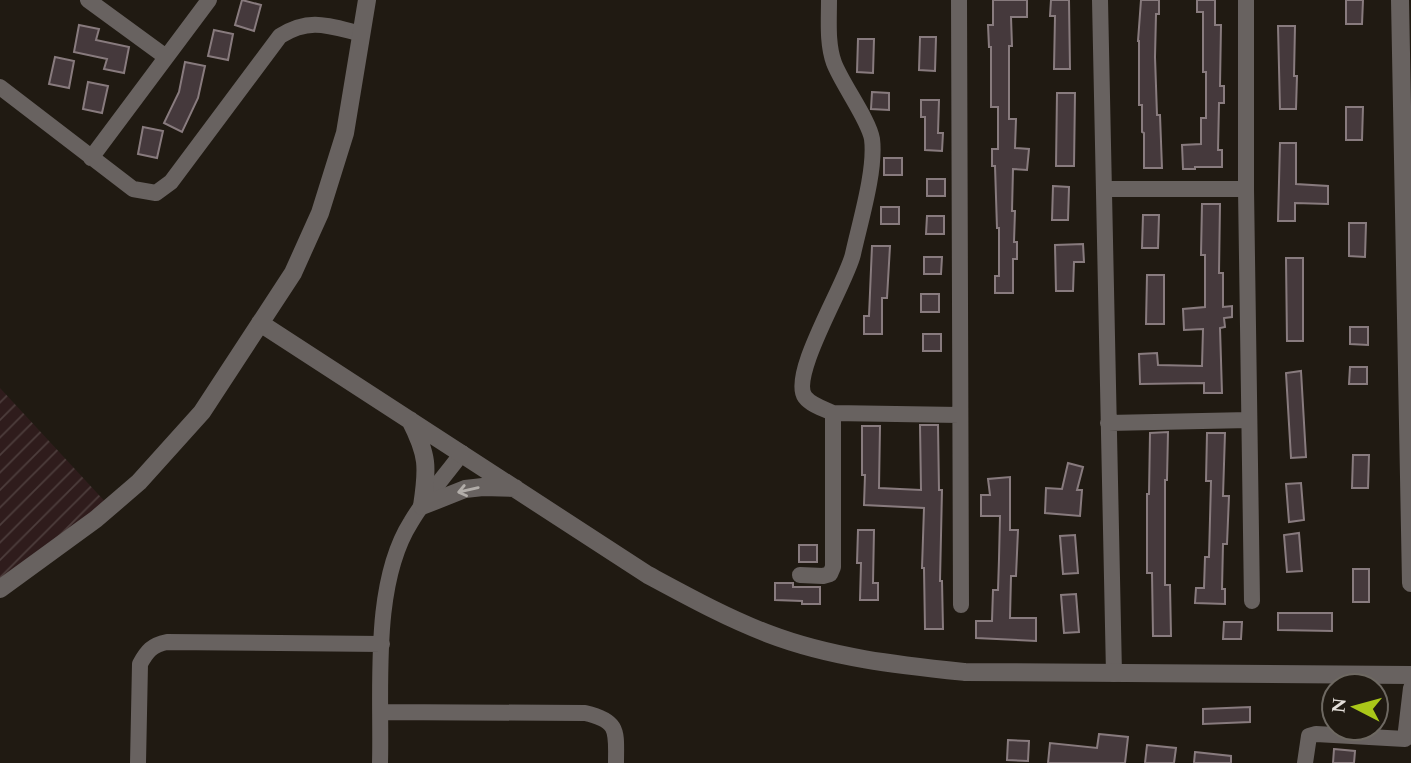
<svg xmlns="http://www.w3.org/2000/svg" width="1411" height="763" viewBox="0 0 1411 763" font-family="Spectral,serif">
  <defs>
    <pattern id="industrial-furrows" width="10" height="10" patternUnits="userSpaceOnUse" patternTransform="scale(1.75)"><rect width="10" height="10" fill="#2f1c1c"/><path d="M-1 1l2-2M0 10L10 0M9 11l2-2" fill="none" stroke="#4d3d3c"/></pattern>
  </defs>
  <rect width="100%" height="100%" fill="#201a12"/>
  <path fill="url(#industrial-furrows)" d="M0,388L110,507L0,588Z"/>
  <path fill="#45393c" stroke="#887b7e" stroke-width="2" d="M242,0L261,5L254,31L235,25Z
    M993,0H1027V17H1011L1012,46H1009V119H1016L1015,148L1029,149L1027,170L1013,169L1012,211H1015L1014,242H1017V259H1013V293H995V276H999V228H997L995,166H992V149H998V107H991V47H989L988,25H993Z
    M1051,0H1069L1070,69H1054L1055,16H1050Z
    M1141,0H1159V14H1156L1155,57L1157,115H1160L1162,168H1144V133L1142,132V105H1139V41H1138Z
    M1197,0H1215V25H1221L1220,86H1224V103H1219L1218,150H1222V167H1195V169H1183L1182,145L1201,144V118H1206V72H1203V12H1197Z
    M1346,0H1363L1362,24H1346Z
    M79,25L99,29L96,40L129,47L124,73L104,69L107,59L74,52Z
    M1278,26H1295L1294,76H1297L1296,109H1280Z
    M214,30L233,34L228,60L208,56Z
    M920,37H936L935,71L919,70Z
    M858,39H874L873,73L857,72Z
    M55,57L74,61L69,88L49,84Z
    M185,62L205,66L198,98L182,132L164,123L179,92Z
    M88,82L108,86L102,113L83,109Z
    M872,92L889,93V110L871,109Z
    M1057,93H1075L1074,166H1056Z
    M921,100H939L938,133H943L942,151L925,150V117H921Z
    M1346,107H1363L1362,140H1346Z
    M143,127L163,131L157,158L138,154Z
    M1280,143H1296V184L1328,186V204L1295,203V221H1278Z
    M884,158H902V175H884Z
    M927,179H945V196H927Z
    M1053,186L1069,187L1068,220H1052Z
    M1202,204H1220L1219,273H1223V307L1232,306V317L1224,318L1225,327L1220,328L1222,393H1204V383L1140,384L1139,354L1157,353L1158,365L1202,366L1203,329L1184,330L1183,309L1205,307V255H1201Z
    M881,207H899V224H881Z
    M1143,215H1159L1158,248H1142Z
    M927,216H944V234H926Z
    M1349,223H1366L1365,257L1349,256Z
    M1083,244L1084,262H1074L1073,291H1056L1055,245Z
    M872,246H890L887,298H882V334H864V316H869Z
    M924,257H942L941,274H924Z
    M1286,258H1303V341H1287Z
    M1147,275H1164V324H1146Z
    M921,294H939V312H921Z
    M1350,327H1368V345L1350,344Z
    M923,334H941V351H923Z
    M1350,367H1367V384H1349Z
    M1301,371L1306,457L1291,458L1286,373Z
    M920,425H938L939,490H942L940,581H942L943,629H925L924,568H922L924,508L864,505L865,475H862V426H880L879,488L921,490Z
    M1168,432L1167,480H1165V585H1170L1171,636H1153L1152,573H1147V494H1149L1150,433Z
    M1207,433H1225L1223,496H1229L1227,544H1223L1222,589H1225V604L1195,603L1196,588H1204L1205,557H1209L1211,481H1206Z
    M1353,455H1369L1368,488H1352Z
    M1068,463L1083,467L1077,490H1082L1080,516L1045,513L1046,488L1062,489Z
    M1010,477V530H1018L1016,576H1011L1010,618H1036V641L976,638V621H992L993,590H998L999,559L1000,516H981V495H990L988,479Z
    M1301,483L1304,520L1289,522L1286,484Z
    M858,530H874L873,583H878V600H860L861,563H857Z
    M1299,533L1302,571L1287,572L1284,535Z
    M1075,535L1078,573L1063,574L1060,536Z
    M799,545H817V562H799Z
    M1353,569H1369V602H1353Z
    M775,583H793V587H820V604H802V601L775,600Z
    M1076,594L1079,632L1064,633L1061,595Z
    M1278,613H1332V631L1278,630Z
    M1224,622H1242L1241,639H1223Z
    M1250,707V722L1203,724V709Z
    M1099,734L1128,737L1125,763H1048L1050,743L1097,748Z
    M1008,740L1029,741L1028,761L1007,760Z
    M1147,745L1176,748L1174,763H1145Z
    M1334,749L1355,751L1354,763H1333Z
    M1195,752L1231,756V763H1194Z"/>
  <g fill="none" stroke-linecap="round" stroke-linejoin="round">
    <path stroke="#686260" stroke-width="16" d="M88,0L166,57
      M829,0C829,21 827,44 834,63C842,84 869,120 872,139C876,170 860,222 853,254C847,282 789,375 805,397C811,405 824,409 833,413
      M959,0L961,605
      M1100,0L1114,674
      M1246,0V189L1252,601
      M0,87L133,189L156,193L171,182L280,36C310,17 329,26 362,34
      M91,158L209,0
      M1104,189H1246
      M1108,423L1249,420
      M800,575L823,576L830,574L833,567V413L959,415
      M381,712L585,713C620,721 616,732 616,763
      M138,763L140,664C147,651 152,645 167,642L382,644
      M380,763C382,690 371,585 411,522C425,498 445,476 462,453
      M1305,763L1309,736L1316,734L1405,739L1411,688"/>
    <path stroke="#686260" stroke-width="18" d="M1400,0L1411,583
      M260,323L648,575C687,596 727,618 769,634C832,658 899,665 965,672L1411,675
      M410,420C428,455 428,467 422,506L465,489L483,487L515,488
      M0,589L96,519L139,482L202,412L293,273L320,213L345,133L367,0"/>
  </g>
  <defs><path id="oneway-shaft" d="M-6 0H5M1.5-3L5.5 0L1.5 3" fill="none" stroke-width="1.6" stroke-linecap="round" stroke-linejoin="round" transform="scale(1.75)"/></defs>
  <use stroke="#b2ada9" href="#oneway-shaft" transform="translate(468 490) rotate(167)"/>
  <g transform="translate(1355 707) rotate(276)"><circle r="33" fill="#201a12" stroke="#6e6962" stroke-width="2"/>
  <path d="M0-5L12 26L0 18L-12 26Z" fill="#aac719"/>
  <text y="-10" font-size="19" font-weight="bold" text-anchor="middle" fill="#e4dfda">N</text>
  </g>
</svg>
